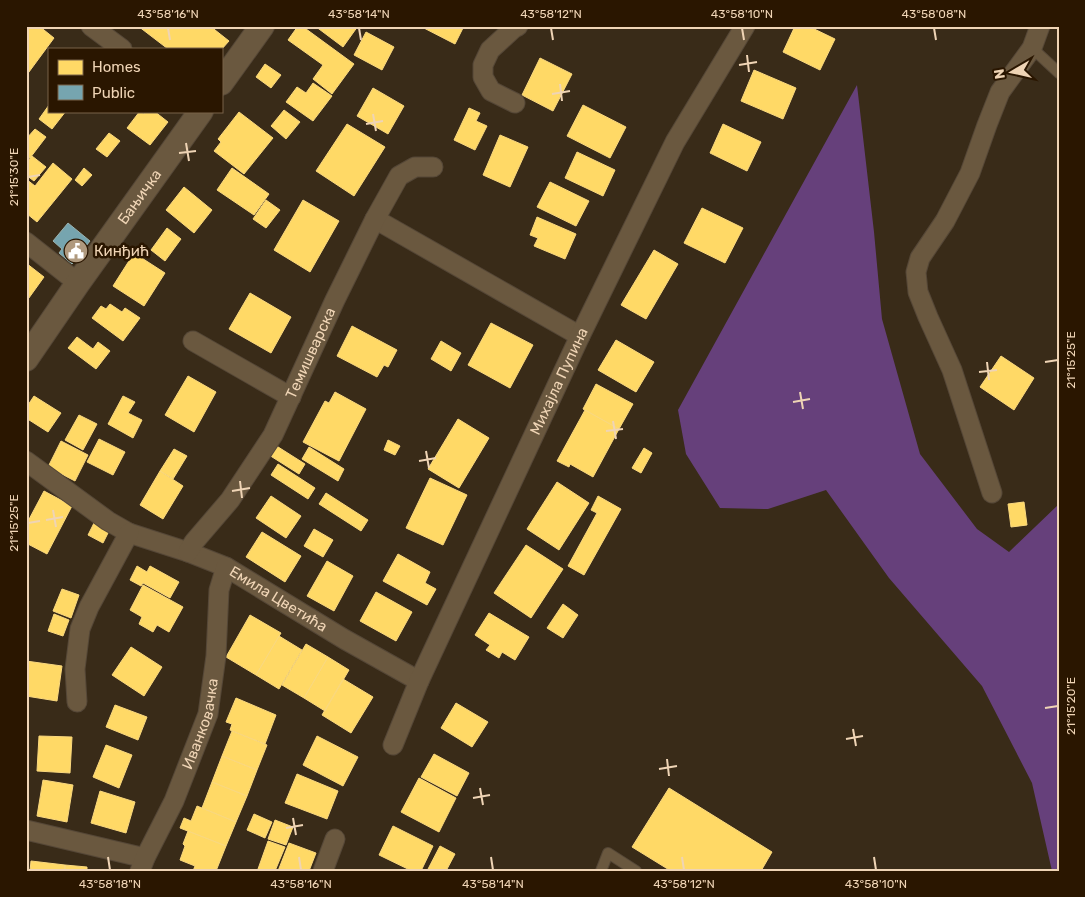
<svg xmlns="http://www.w3.org/2000/svg" width="1085" height="897" viewBox="0 0 1085 897" font-family="Rubik,sans-serif">
  <rect width="100%" height="100%" fill="#392b18"/>
  <path fill="#66407b" d="M857,85L874,232L882,319L920,454L977,529L1009,552L1059,504V871H1052L1032,783L982,686L889,578L826,490L768,509L720,508L686,454L678,410Z"/>
  <path fill="#ffd966" stroke="#fad87e" d="M26,26H39L54,38L26,76Z
    M138,26H210L229,41L221,50V49H168Z
    M298,26H302L354,64L332,94L313,79L323,65L288,40Z
    M315,26H358L343,47Z
    M420,26H464L455,44Z
    M795,26H808L835,39L820,70L783,52Z
    M366,32L394,47L382,70L354,55Z
    M540,58L572,74L553,111L522,95Z
    M265,64L281,75L271,88L256,77Z
    M754,70L796,88L783,119L741,101Z
    M313,83L332,96L313,121L286,102L297,87L306,93Z
    M373,88L404,106L388,134L357,116Z
    M49,105V111H66L52,129L39,119Z
    M583,105L626,127L610,158L567,136Z
    M469,108L480,113L476,121L487,126L475,150L454,140Z
    M284,110L300,122L286,139L271,126Z
    M140,111L144,114L147,111H154L168,122L150,145L127,128Z
    M239,112L273,138L244,174L214,151L221,142L218,139Z
    M347,124L385,147L354,196L316,171Z
    M723,124L761,142L747,171L710,153Z
    M35,129L46,137L30,158L26,155V139Z
    M109,133L120,141L107,157L96,149Z
    M500,135L528,147L510,187L483,175Z
    M577,152L615,170L603,196L565,178Z
    M32,156L46,167L34,181L26,175V163Z
    M53,163L72,179L37,222L26,213V179L35,186Z
    M84,168L92,175L82,186L75,180Z
    M232,168L269,194L254,215L217,190Z
    M550,182L589,201L576,226L537,207Z
    M184,187L212,210L194,233L166,210Z
    M266,200L280,210L266,228L253,219Z
    M303,200L339,221L310,272L274,250Z
    M702,208L743,228L725,263L684,243Z
    M537,217L576,234L565,259L534,246L538,238L530,235Z
    M167,228L181,239L165,261L151,250Z
    M654,250L678,264L646,319L621,305Z
    M134,253L165,273L144,306L113,286Z
    M26,263L44,277L26,302Z
    M250,293L291,317L271,353L229,329Z
    M110,304L122,312L125,308L140,318L123,341L92,318L101,306L106,309Z
    M491,323L533,345L510,388L468,365Z
    M352,326L397,350L388,367L384,365L377,377L337,356Z
    M77,337L93,349L98,342L110,351L96,369L68,348Z
    M616,340L654,362L636,392L598,370Z
    M441,341L461,353L451,371L431,359Z
    M1001,356L1034,378L1014,410L980,387Z
    M188,376L216,392L194,432L165,415Z
    M596,384L633,404L619,429L583,409Z
    M335,392L366,409L339,461L303,442L325,401L329,403Z
    M34,396L61,413L48,432L26,418V408Z
    M123,396L135,402L128,413L142,420L133,438L108,424Z
    M585,410L619,429L593,477L570,464L569,467L557,461Z
    M79,415L97,424L83,450L65,440Z
    M458,419L489,438L459,488L428,469Z
    M99,439L125,452L113,475L87,462Z
    M388,440L400,446L395,455L384,450Z
    M61,441L88,455L75,481L48,467Z
    M275,445L305,464L299,474L269,455Z
    M309,447L344,469L338,481L302,459Z
    M644,448L652,453L641,473L632,468Z
    M174,449L187,456L173,479L160,471Z
    M278,464L315,488L308,499L271,475Z
    M160,471L183,486L163,519L140,505Z
    M430,478L467,495L443,545L406,528Z
    M557,482L589,503L559,550L527,529Z
    M44,491L72,506L47,554L26,543V525Z
    M326,493L368,520L361,531L319,504Z
    M271,496L301,516L286,538L256,518Z
    M598,496L621,509L584,575L568,566L597,513L591,510Z
    M1024,502L1027,525L1011,527L1008,504Z
    M94,523L109,531L103,543L88,535Z
    M314,529L333,540L323,557L304,546Z
    M262,532L301,556L285,582L246,557Z
    M526,545L563,569L531,618L494,593Z
    M398,554L430,572L425,583L436,589L427,605L383,581Z
    M327,561L353,576L334,611L307,596Z
    M137,566L147,572L150,566L179,582L170,598L143,583L141,586L130,580Z
    M143,585L183,607L169,632L157,625L153,632L139,624L142,617L130,610Z
    M62,589L79,595L71,618L53,611Z
    M376,592L412,612L396,641L360,621Z
    M563,604L578,615L563,638L547,628Z
    M489,613L529,637L515,660L502,652L499,658L486,650L490,645L475,635Z
    M54,614L69,620L63,636L48,631Z
    M250,615L281,633L256,675L226,657Z
    M279,636L302,650L279,689L256,675Z
    M306,644L328,657L304,698L282,685Z
    M131,647L162,667L144,696L112,675Z
    M328,657L349,670L325,711L304,698Z
    M26,661L62,666L57,701L26,696Z
    M343,679L373,697L351,733L322,715Z
    M236,698L276,715L265,744L230,730L232,724L226,722Z
    M456,703L488,722L472,747L441,728Z
    M115,705L147,717L138,740L106,727Z
    M232,731L267,745L257,770L222,756Z
    M39,736L72,737L70,773L37,771Z
    M317,736L358,757L343,786L303,765Z
    M106,745L132,755L119,788L93,777Z
    M434,754L469,773L457,796L421,777Z
    M222,756L257,770L247,796L212,782Z
    M297,774L338,791L327,819L285,803Z
    M419,778L456,798L439,832L401,812Z
    M43,780L73,785L67,822L37,816Z
    M212,782L247,796L236,822L202,808Z
    M669,788L772,852L761,871H671L632,847Z
    M100,791L135,802L126,833L91,823Z
    M197,806L236,822L226,846L180,828L184,818L191,821Z
    M254,814L272,822L265,838L247,830Z
    M275,820L293,827L286,845L268,839Z
    M393,826L433,846L421,871H412L379,855Z
    M188,831L226,846L216,871H193L195,866L180,860L185,846L183,844Z
    M268,841L285,847L275,871H261L258,869Z
    M289,843L316,853L309,871H278Z
    M440,846L455,854L446,871H427Z
    M31,861L65,865V871H30Z
    M65,865L87,867V871H65Z"/>
  <path fill="#76a5af" stroke="#9ab3b1" d="M68,223L90,241L72,264L59,253L62,249L53,241Z"/>
  <g fill="none" stroke-linecap="round" stroke-linejoin="round">
    <g stroke="#554737" stroke-width="12">
      <path id="service" d="M1032,48L1059,73
        M601,871L608,853L636,871"/>
    </g>
    <g stroke="#554737" stroke-width="21">
      <g id="minor">
        <path d="M91,26L122,49"/>
        <path d="M515,103L491,91L483,77V65L490,50L514,28L518,26"/>
        <path d="M375,219L580,336"/>
        <path d="M26,242L78,283"/>
        <path d="M193,341L291,397"/>
        <path id="s1" d="M26,461L108,521L129,533L188,552L226,567L344,639L419,681"/>
        <path d="M992,493L952,370L928,317L918,292L916,272L920,258L945,221L970,173L987,125L1000,92L1032,48L1040,26"/>
        <path id="s2" d="M188,552L194,542L230,500L273,435L335,300L375,219L399,176L415,167H433"/>
        <path d="M77,702L75,669L80,629L89,607L129,533"/>
        <path id="s3" d="M393,745L419,681L580,336L675,142L745,26"/>
        <path d="M26,830L145,858"/>
        <path id="s4" d="M140,871L145,858L174,801L208,714L216,656L219,590L226,567"/>
        <path d="M323,871L335,839"/>
      </g>
    </g>
    <g stroke="#554737" stroke-width="26">
      <g id="tertiary">
        <path d="M221,83L262,26"/>
        <path id="s5" d="M26,359L78,283L201,111"/>
      </g>
    </g>
    <use href="#service" stroke="#6a583f" stroke-width="10"/>
    <use href="#minor" stroke="#6a583f" stroke-width="19"/>
    <use href="#tertiary" stroke="#6a583f" stroke-width="24"/>
  </g>
  <path fill="none" stroke="#efd4b5" stroke-width="2" d="M168,28L170,40M359,28L361,40M551,28L553,40M742,28L744,40M934,28L936,40M747,55L749,72M739,65L757,62M560,84L562,101M552,94L570,91M373,114L376,131M366,124L383,121M186,143L189,161M179,153L196,151M28,177L40,175M987,362L989,380M1045,362L1058,360M979,372L997,370M800,392L803,409M793,402L810,399M613,421L616,439M606,431L623,429M426,451L429,468M419,461L436,458M240,481L242,498M232,491L250,488M53,510L56,527M46,520L63,517M28,523L40,521M1045,708L1058,706M853,729L856,746M846,739L863,736M667,759L669,776M659,769L677,766M480,788L483,805M473,798L490,795M293,818L296,835M286,828L303,825M108,857L110,870M299,857L301,870M491,857L493,870M682,857L684,870M874,857L876,870"/>
  <defs>
    <g id="civic-disc" transform="scale(1.25)"><circle r="9.5" fill="#af997e" stroke="#2a1600"/><path d="M-.6-6.5H3V-4.5H.6V-3L4-1V1h2V6H-6V1h2V-1L-.6-3ZM-1.2 2.5V6h2.4V2.5Z" fill="#fff"/></g>
  </defs>
  <g fill-rule="evenodd">
    <use href="#civic-disc" x="76" y="251"/>
  </g>
  <g text-anchor="middle" stroke-width="5" stroke-linejoin="round" paint-order="stroke">
    <g font-size="15" fill="#efd4b5" stroke="#2a1600">
      <text dy="5" stroke="none"><textPath href="#s5" startOffset="198">Бањичка</textPath></text>
      <text dy="5" stroke="none"><textPath href="#s2" startOffset="235">Темишварска</textPath></text>
      <text dy="5" stroke="none"><textPath href="#s3" startOffset="400">Михајла Пупина</textPath></text>
      <text dy="5" stroke="none"><textPath href="#s1" startOffset="290">Емила Цветића</textPath></text>
      <text dy="5" stroke="none"><textPath href="#s4" startOffset="160">Иванковачка</textPath></text>
    </g>
    <g font-size="15" fill="#efd4b5" stroke="#2a1600" text-anchor="start">
      <text x="94" y="256">Кинђић</text>
    </g>
  </g>
  <rect width="1085" height="897" fill="none" stroke="#2a1600" stroke-width="55"/>
  <rect x="48" y="48" width="175" height="65" fill="#2a1600" stroke="#796248"/>
  <rect x="58" y="60" width="25" height="15" fill="#ffd966" stroke="#796248"/>
  <text x="92" y="72" font-size="15" fill="#efd4b5">Homes</text>
  <rect x="58" y="85" width="25" height="15" fill="#76a5af" stroke="#796248"/>
  <text x="92" y="98" font-size="15" fill="#efd4b5">Public</text>
  <g transform="translate(1012 72) rotate(261)" stroke="#2a1600" stroke-width="4" paint-order="stroke">
  <path d="M0-4L9 19L0 12L-9 19Z" fill="#efd4b5"/>
  <text y="-8" font-size="14" font-weight="bold" text-anchor="middle" fill="#efd4b5">N</text>
  </g>
  <rect x="28" y="28" width="1030" height="842" fill="none" stroke="#efd4b5" stroke-width="2"/>
  <g font-size="12" text-anchor="middle" fill="#efd4b5">
    <text x="168" y="18">43°58'16"N</text>
    <text x="359" y="18">43°58'14"N</text>
    <text x="551" y="18">43°58'12"N</text>
    <text x="742" y="18">43°58'10"N</text>
    <text x="934" y="18">43°58'08"N</text>
    <text transform="translate(14 177) rotate(-90)" y="4">21°15'30"E</text>
    <text transform="translate(1071 360) rotate(-90)" y="4">21°15'25"E</text>
    <text transform="translate(14 523) rotate(-90)" y="4">21°15'25"E</text>
    <text transform="translate(1071 706) rotate(-90)" y="4">21°15'20"E</text>
    <text x="110" y="888">43°58'18"N</text>
    <text x="301" y="888">43°58'16"N</text>
    <text x="493" y="888">43°58'14"N</text>
    <text x="684" y="888">43°58'12"N</text>
    <text x="876" y="888">43°58'10"N</text>
  </g>
</svg>
